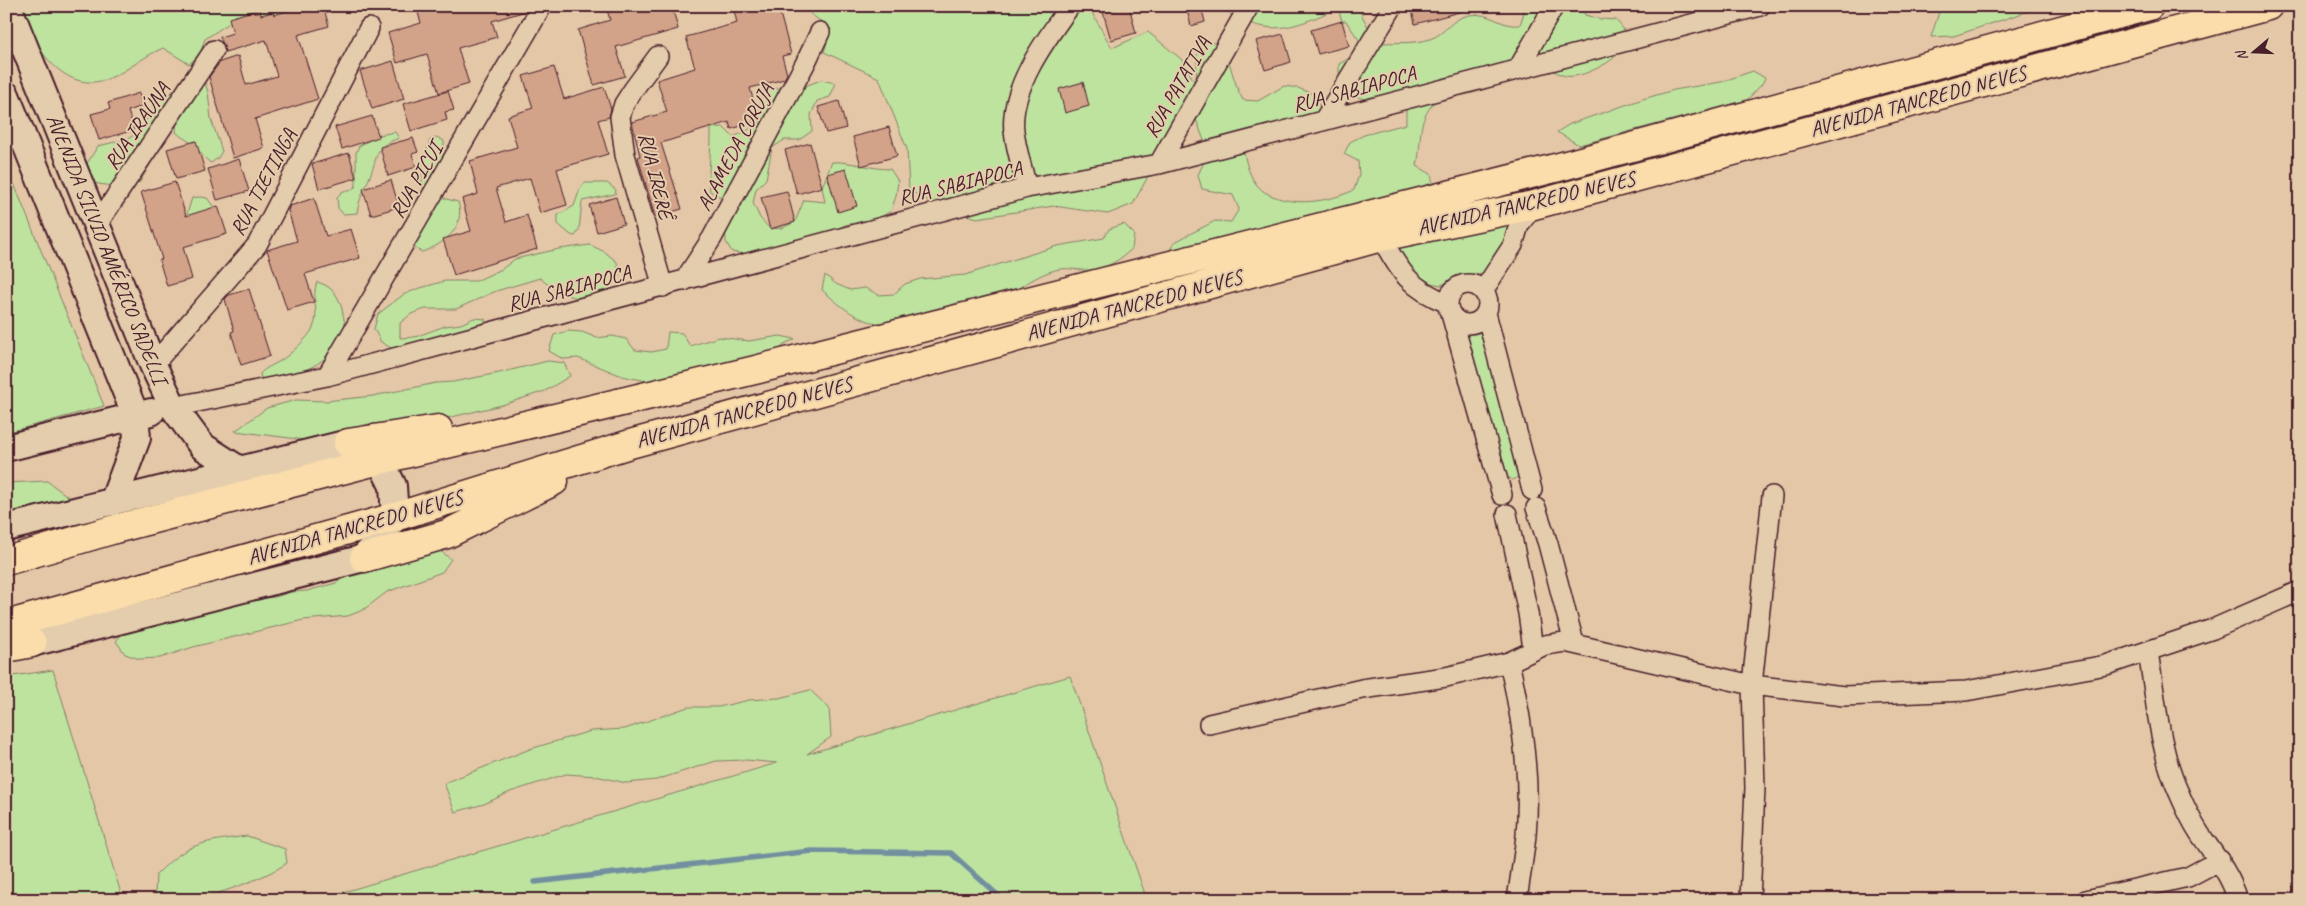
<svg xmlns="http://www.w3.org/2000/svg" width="2306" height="906" viewBox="0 0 2306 906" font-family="Caveat,sans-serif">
  <rect width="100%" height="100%" fill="#e3c7a7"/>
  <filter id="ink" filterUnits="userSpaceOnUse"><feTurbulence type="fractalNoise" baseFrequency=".02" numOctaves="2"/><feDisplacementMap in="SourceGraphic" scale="10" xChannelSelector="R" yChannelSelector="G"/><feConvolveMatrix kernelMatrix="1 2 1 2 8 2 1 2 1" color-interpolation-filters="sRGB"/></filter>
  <g filter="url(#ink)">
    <path fill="#bde39f" stroke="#848165" d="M13,6H322L273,19L243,14L205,39L200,54L189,64L163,48C144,56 129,70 110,78C61,98 33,40 13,6Z
      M800,6H1084L1092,13L1112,48L1148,32L1181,59L1197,86L1133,204L1108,214L1054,206L977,218L964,214L951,213L909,190L907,149L879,78L824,52L831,29Z
      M1218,6H1357L1371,33L1384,43C1398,42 1416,44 1430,39C1446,34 1450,19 1469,15C1490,11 1501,28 1520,25L1526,6H1580L1585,15L1600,19L1616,20L1625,31C1625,36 1625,43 1623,47C1617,61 1581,79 1566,76C1557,74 1550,68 1542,63C1511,77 1475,100 1440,96C1415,120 1423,135 1417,166L1431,174L1434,190L1167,254L1175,242L1188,235L1215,221L1231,222L1239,209L1233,195L1202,189L1198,175L1204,162L1206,146L1196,119L1197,55L1207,42L1222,44C1231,62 1233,83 1243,100L1258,101L1284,86L1298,88L1313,94L1320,107L1316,122L1243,137C1243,156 1249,185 1268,194C1294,207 1329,202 1354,190L1359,175L1358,161L1344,154L1350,142L1364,135L1406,124V109C1387,102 1348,103 1340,80C1339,75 1339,69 1339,64L1353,56L1363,46L1346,21H1342L1338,8C1289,30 1267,39 1218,6Z
      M1941,6L1968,9L1979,6H2044L1954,36L1931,37Z
      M1753,71L1765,78L1762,84L1747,100L1579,145L1557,132L1570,124L1643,99L1674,90L1721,82Z
      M198,79L205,83L208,92L211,119L222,151L218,158L211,163C202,157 198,148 190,142C184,138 181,137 176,132L177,117L140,182C125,188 102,186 87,181L86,165L98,146L128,139L141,130L155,104L174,91Z
      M821,80L836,83L830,97L817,101L811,115L812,131L799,140H784L772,148L766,179L756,189L753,203L760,218L770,229L782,228L795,222L804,200L825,202L822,187L832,162C852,161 869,169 890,169L898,181L896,196L891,211L879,218L845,225L831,232L755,252L744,254L732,252L726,242L724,199L710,191C707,170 712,149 711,128L723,127L733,137L747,131L759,121L762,92L777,88L792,91Z
      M395,132L399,138C373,147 379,154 370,176C365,189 359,198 357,213L343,214L338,208L337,197L343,191H350L356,186V153L359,146L379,135Z
      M437,137L444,141V148L438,192L443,198L458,202C466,227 445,244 422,252L413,247L411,240L424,194L421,171L430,140Z
      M6,164L104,406L6,433Z
      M585,183H607L616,190L615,194L582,201L579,230L575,236L571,235L558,224V215L574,206L580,189Z
      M200,197L207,198L216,210L190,221L187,214L192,198Z
      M1512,213V235L1487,272L1465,276L1441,285L1431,283L1413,273L1395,244Z
      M1124,224L1134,234L1132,249C1117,262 1102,272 1082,270C1070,269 1063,267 1052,271C1034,276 1014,293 995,300C975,308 956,307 935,310C920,312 906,322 892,323C863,327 842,307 822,290L825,275L836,284L850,290L865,288L879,295L894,294L905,284L920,279L965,275L1057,246L1104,238L1109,229Z
      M590,245L605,252L617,262L619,276C599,310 565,300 540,278L496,291L456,309H425L411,314L400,323V338L415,337L445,326L461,324L474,318L485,319V325L393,349L381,342L374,329L378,314L403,295L417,289L445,281H476L502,269L515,259L559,249Z
      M317,282C331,286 338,294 342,309C343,316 346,325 345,332C344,336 339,341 337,345C320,370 290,376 262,382L260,374C266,367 272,366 280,361C289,356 308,338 313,328C320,313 311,298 317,282Z
      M1475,328L1482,332L1520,475L1513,480L1505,476L1466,337L1468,332Z
      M568,331L582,332L597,338L612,336L626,339L635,350L651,352L666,349L668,332L682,333L690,346L719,337L749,341L780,336L795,339L786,343L776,353L652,382L622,376L578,358L563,359L549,351L554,335Z
      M548,361L564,363L570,376L545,391L502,405L443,419L369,424L313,441L235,431L267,408L296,400L326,401L373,396L436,383L453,382L499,373Z
      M47,481L70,498L69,521L50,532L6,542V483Z
      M439,550L451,559L442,572L387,592L363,610L348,616L303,620L193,647L160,658L140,659L125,654L116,641L131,624L244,600L275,597L291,592L307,591L336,583L350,574Z
      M53,670L123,900H6V677Z
      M1070,676L1147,900H317L777,763L746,760L716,761L656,780L626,783L596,776L566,774L510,792L484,804L455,812L444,783L530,749L591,731L625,729L688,707H719L749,700L779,698L810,690L829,708L831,737L807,754Z
      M247,836L285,849L287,863C265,878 216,896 189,900C177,901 166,899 155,895L156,875C188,842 203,842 247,836Z"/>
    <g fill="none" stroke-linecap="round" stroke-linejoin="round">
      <path stroke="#728f9f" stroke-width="5.5" d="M535,882L812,851L951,853L1003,900"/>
    </g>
    <path fill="#d2a289" stroke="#4a1f2b" d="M303,6H323L329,26L298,35L318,99L255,119L264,148L233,158L209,77L220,62L238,56L246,85L277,76L266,40L225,52L224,46L220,37L233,33L229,18L259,9L261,15L273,12L274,15Z
      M416,6H529L526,11L492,21L497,37L458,48L469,84L439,93L427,54L397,63L388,33L421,23Z
      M606,6H672L678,29L616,47L625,76L594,85L578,30L610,20Z
      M733,6H778L791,54L782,56L787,74L784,79L750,88L759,121L731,129L729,122L661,143L682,209L655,217L638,157L640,156L632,122L667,112L657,80L695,68L686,37L737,23Z
      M1129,6L1136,33L1111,40L1103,12Z
      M1186,6H1201L1205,22L1191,26Z
      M1411,6H1463V11L1415,24Z
      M1342,21L1349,46L1318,54L1311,30Z
      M1283,34L1291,62L1265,70L1256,41Z
      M393,61L404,99L372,109L360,71Z
      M554,67L564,99L604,87L611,109L609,117L598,120L608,154L557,169L567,205L540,213L530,178L496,188L506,222L527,215L537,249L454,275L443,239L471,231L462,199L478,194L470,161L517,147L508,116L533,108L523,76Z
      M1083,82L1089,106L1065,113L1059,89Z
      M448,91L454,110L445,112L447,120L411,131L403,104Z
      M139,93L143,106L128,111L134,130L99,140L91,114L110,109L108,103Z
      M839,101L846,128L826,133L818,107Z
      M372,116L379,137L342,149L335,127Z
      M889,127L897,156L861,166L853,137Z
      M413,138L418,152L412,154L416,167L388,176L380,147Z
      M196,141L205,171L176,179L167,149Z
      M810,143L822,187L797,194L785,150Z
      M349,153L356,178L319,189L312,164Z
      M239,159L249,191L217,200L208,169Z
      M846,169L857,206L838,212L827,174Z
      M391,180L399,207L371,215L363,189Z
      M175,182L186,216L218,206L227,234L183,247L192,279L167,286L159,260L162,259L141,192Z
      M787,191L795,222L770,229L761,197Z
      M616,197L624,224L597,232L589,205Z
      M314,198L326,236L351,229L360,258L305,274L314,302L287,310L267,250L297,241L288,210L290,206Z
      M249,289L270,356L241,365L231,332L234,331L225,299L229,295Z"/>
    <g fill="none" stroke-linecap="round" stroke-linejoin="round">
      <g stroke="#4a1f2b" stroke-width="22">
        <path id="street" d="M658,56L633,90L624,104L620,117L625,155L663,287
          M1518,69L1554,6
          M1324,120L1393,6
          M1159,164L1249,6
          M1027,188C1023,170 1016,150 1014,131C1009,89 1046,39 1070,6
          M96,226L214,50
          M1381,237C1399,271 1411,290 1448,303
          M684,281L712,238L806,62L820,32
          M1448 304a20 20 0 1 1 40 0a20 20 0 1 1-40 0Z
          M1483,291L1513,245L1519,225L1534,205
          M1486,313L1532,490
          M1451,314L1502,495
          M153,365L257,245L369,28
          M327,376L542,6
          M173,407L327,376L1027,188L1159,164L1760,6
          M1536,508L1548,544L1574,643
          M1507,514L1528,613L1533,649
          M2148,652C2156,699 2159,750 2179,793C2185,807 2192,822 2200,834C2215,856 2230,874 2238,900
          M1509,662C1522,718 1531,777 1526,835C1524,856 1520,878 1517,900
          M1209,724L1362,689L1446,677L1509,662L1545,645L1565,642L1752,685L1844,696L1966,691L2106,665L2213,629L2300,591
          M1750,900L1755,788L1752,685L1772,496
          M2086,900L2188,877L2220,860"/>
      </g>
      <g stroke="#4a1f2b" stroke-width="30">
        <path id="secondary" d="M8,6L153,365L173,407L202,446L238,469
          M6,95L135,414L137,438L113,502
          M6,448L151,412
          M6,528L348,443L380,460L393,486L395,517L364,558L32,643L13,634"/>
      </g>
      <g stroke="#4a1f2b" stroke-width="31">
        <path id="primary" d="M348,443L438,429
          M364,558L447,534L554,481
          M6,561L115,529L380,460L755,370L1559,167L2149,6
          M6,625L395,517L630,444L1381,237L1534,205L2268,6
          M6,648L32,643"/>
      </g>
      <use href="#street" stroke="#e3cdac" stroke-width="19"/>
      <use href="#secondary" stroke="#e3cdac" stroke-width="26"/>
      <use href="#primary" stroke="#fbddab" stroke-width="28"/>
    </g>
  </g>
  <g text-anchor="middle" stroke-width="4" stroke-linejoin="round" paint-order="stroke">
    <g font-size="21" fill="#4a1f2b" stroke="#e3cdac">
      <text transform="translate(1177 87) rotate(-60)" y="7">RUA PATATIVA</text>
      <text transform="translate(1354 89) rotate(-15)" y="7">RUA SABIAPOCA</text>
      <text transform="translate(1918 101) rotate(-15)" y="7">AVENIDA TANCREDO NEVES</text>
      <text transform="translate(137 126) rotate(-56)" y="7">RUA IRAÚNA</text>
      <text transform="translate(735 147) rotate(-62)" y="7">ALAMEDA CORUJA</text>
      <text transform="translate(656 176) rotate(76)" y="7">RUA IRERÊ</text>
      <text transform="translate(416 180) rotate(-60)" y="7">RUA PICUI</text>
      <text transform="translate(263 182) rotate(-62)" y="7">RUA TIETINGA</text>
      <text transform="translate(960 183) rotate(-14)" y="7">RUA SABIAPOCA</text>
      <text transform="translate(1526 203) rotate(-13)" y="7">AVENIDA TANCREDO NEVES</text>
      <text transform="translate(107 249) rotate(68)" y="7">AVENIDA SILVIO AMÉRICO SADELLI</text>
      <text transform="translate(569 288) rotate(-15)" y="7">RUA SABIAPOCA</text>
      <text transform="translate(1134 305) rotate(-15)" y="7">AVENIDA TANCREDO NEVES</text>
      <text transform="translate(744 412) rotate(-15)" y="7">AVENIDA TANCREDO NEVES</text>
      <text transform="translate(355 527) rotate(-16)" y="7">AVENIDA TANCREDO NEVES</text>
    </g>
  </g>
  <rect width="2306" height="906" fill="none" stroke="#e3cdac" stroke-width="25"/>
  <rect x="12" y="12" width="2281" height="881" fill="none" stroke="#4a1f2b" stroke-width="2" filter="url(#ink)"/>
  <g transform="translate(2254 52) rotate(251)" stroke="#e3cdac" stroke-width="4" paint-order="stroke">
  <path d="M0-4L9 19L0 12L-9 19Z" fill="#4a1f2b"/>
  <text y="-8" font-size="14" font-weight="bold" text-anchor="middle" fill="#4a1f2b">N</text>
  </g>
</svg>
